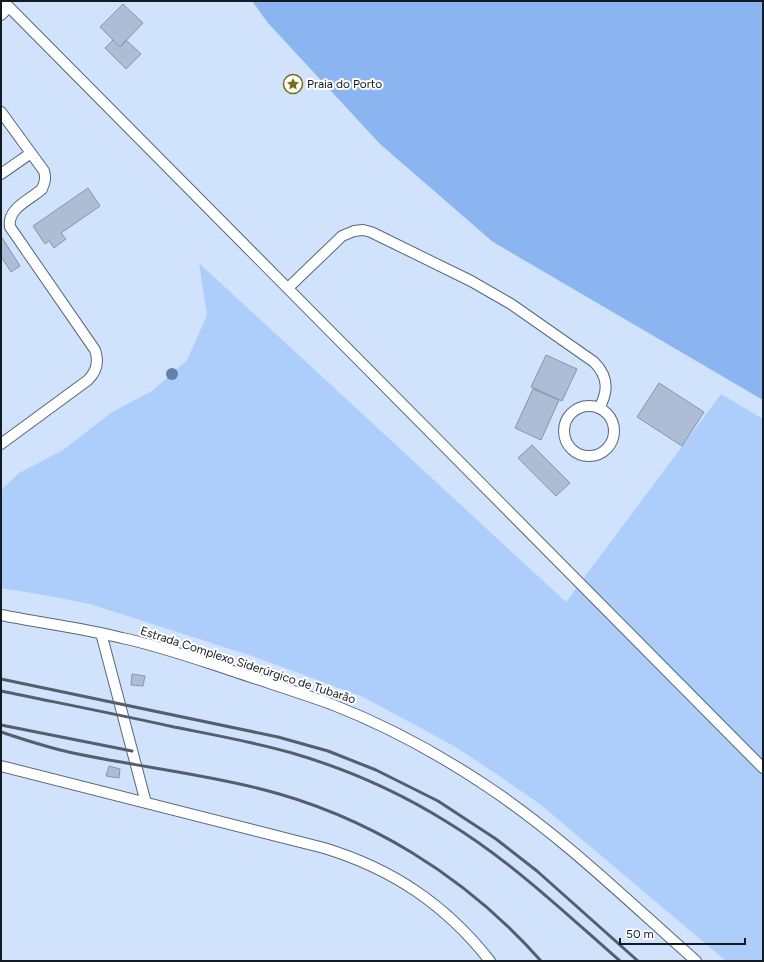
<svg xmlns="http://www.w3.org/2000/svg" width="764" height="962" viewBox="0 0 764 962" font-family="Figtree,sans-serif">
  <rect width="100%" height="100%" fill="#d1e3fc"/>
  <path fill="#adcefb" d="M199,263L566,602L721,394L763,419V961H726L541,805L495,773L454,746L363,697L255,657L90,604L44,595L1,588V490L19,473L63,450L112,412L152,391L187,360L207,315Z"/>
  <path fill="#8ab5f1" d="M252,1H763V400L493,242L380,144L268,23Z"/>
  <path fill="#acbdd5" stroke="#8495ac" d="M123,4L143,23L120,47L100,27Z
    M113,40L120,47L126,40L141,54L126,69L105,48Z
    M88,188L100,206L61,233L66,239L54,248L49,241L45,244L33,226Z
    M1,236L20,266L11,272L2,258L1,259Z
    M546,355L577,369L562,401L531,387Z
    M659,383L704,412L682,446L637,417Z
    M533,389L559,400L541,440L515,428Z
    M532,445L570,483L556,496L518,458Z
    M132,674L145,676L143,686L131,685Z
    M109,766L120,769L119,778L106,776Z"/>
  <g fill="none" stroke-linecap="round" stroke-linejoin="round">
    <g stroke="#57677c" stroke-width="12">
      <path id="service" d="M3,1L763,768
        M1,15L9,7
        M1,112L44,171C46,178 45,182 42,189C30,200 7,208 10,227L95,350C99,361 97,371 88,380L1,444
        M1,174L31,153
        M288,288L342,236L354,231L363,230L371,232L471,281L511,304L594,362C608,376 609,391 599,408
        M564 431a25 25 0 1 1 50 0a25 25 0 1 1-50 0Z
        M1,615C41,623 82,628 122,638C160,646 196,659 233,671C265,682 298,692 331,704C385,725 437,753 485,785C561,835 628,901 696,961
        M101,633L146,803
        M1,766L324,848C393,869 446,905 490,961"/>
    </g>
    <use href="#service" stroke="#fff" stroke-width="10"/>
    <path stroke="#545e6c" stroke-width="3" d="M1,679L278,737L328,751L376,770L438,801L496,839L537,871L638,961
      M1,691C59,703 116,714 174,727C214,735 254,742 292,753C347,769 399,792 447,822C511,861 564,912 620,961
      M1,725L132,751
      M1,732C25,740 49,748 73,753C134,766 197,773 257,788C367,815 466,876 541,961"/>
  </g>
  <circle fill="#6282aa" cx="172" cy="374" r="6"/>
  <defs>
    <g id="sight-ring" transform="scale(1)"><circle r="9.5" fill="#fff" stroke="#757012" stroke-width="1.5"/><path d="M0-6L1.8-2.2L6-1.7L2.9 1.2L3.7 5.4L0 3.3L-3.7 5.4L-2.9 1.2L-6-1.7L-1.8-2.2Z" fill="#757012"/></g>
  </defs>
  <g fill-rule="evenodd">
    <use href="#sight-ring" x="293" y="84"/>
  </g>
  <g text-anchor="middle" stroke-width="4" stroke-linejoin="round" paint-order="stroke">
    <g font-size="12" fill="#131a22" stroke="#fff" text-anchor="start">
      <text x="307" y="88">Praia do Porto</text>
    </g>
    <g font-size="12" fill="#131a22" stroke="#fff">
      <text transform="translate(248 665) rotate(18)" y="4">Estrada Complexo Siderúrgico de Tubarão</text>
    </g>
  </g>
  <rect width="764" height="962" fill="none" stroke="#131a22" stroke-width="4"/>
  <path d="M620 938v6h125v-6" fill="none" stroke="#131a22" stroke-width="2"/>
  <text x="626" y="938" font-size="12" fill="#131a22" stroke="#ffffff" stroke-width="3" paint-order="stroke">50 m</text>
</svg>
